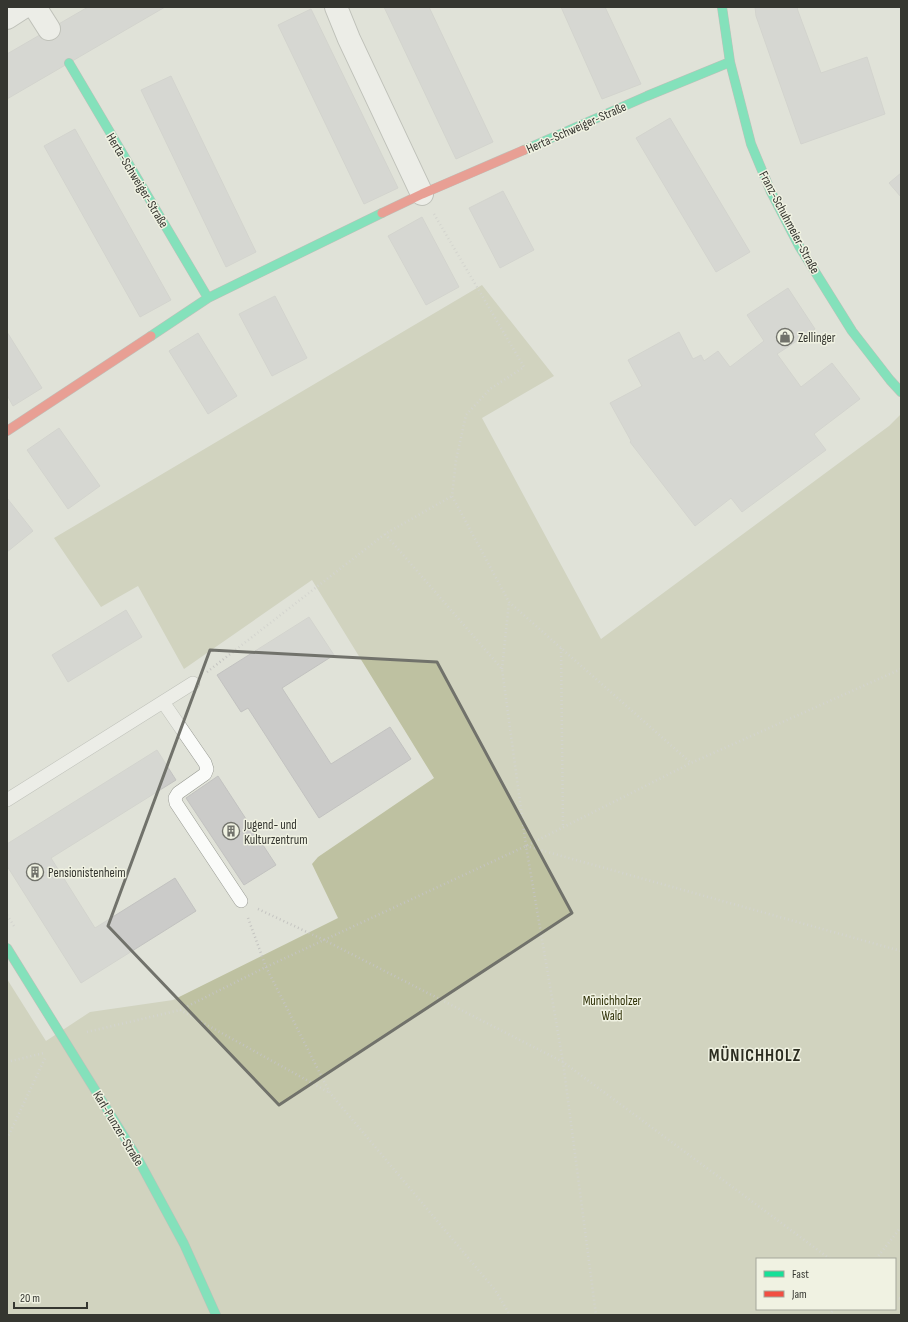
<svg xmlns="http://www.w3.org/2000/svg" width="908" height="1322" viewBox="0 0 908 1322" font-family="'Sofia Sans Condensed',sans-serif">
  <rect width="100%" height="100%" fill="#e0e2d8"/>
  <path fill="#bec1a1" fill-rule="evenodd" d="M482,285L554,376L482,418L601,639L889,426L901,414V1315H7V979L46,1041L90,1012L173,1000L338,918L312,864L318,857L434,778L312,580L184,669L138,586L101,607L54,538ZM757,1259H895V1309H757Z"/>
  <path fill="#cbcbc9" stroke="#c2c2c0" d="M88,7H165L7,99V54Z
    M384,7H429L493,142L456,159Z
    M561,7H605L641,84L602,99Z
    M755,7H797L798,11L821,73L867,57L885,114L801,144L756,16Z
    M311,9L398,188L364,204L278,25Z
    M171,76L256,252L226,267L141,90Z
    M670,118L750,252L716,272L636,138Z
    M75,129L171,300L140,317L44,146Z
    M901,173V197L889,183Z
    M503,191L534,250L500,268L469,208Z
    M422,217L459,287L426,305L388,236Z
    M788,288L815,329L777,354L801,387L832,363L860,399L814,434L826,450L742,512L731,498L695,526L630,442L631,441L610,403L642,386L628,360L679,332L693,359L701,355L704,361L718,351L730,367L764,341L747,315Z
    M275,296L307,358L272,376L239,314Z
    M7,332L42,388L13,406L7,395Z
    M198,333L237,396L208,414L169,351Z
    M59,428L100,486L68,509L27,450Z
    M7,498L33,531L7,552Z
    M126,610L142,637L68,682L52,655Z
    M309,617L334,655L282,688L331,764L390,727L411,759L319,818L248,708L241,712L217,675Z
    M157,750L176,780L51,858L95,928L175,878L196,911L81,983L7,866V844Z
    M218,776L276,865L244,885L186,798Z"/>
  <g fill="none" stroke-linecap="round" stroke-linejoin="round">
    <g stroke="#979992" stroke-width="14">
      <path id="lane" d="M163,702L205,763L207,769L205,774L178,793L175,798L176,803L241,901
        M7,800L193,683"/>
    </g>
    <g stroke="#979992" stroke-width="24">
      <path id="street" d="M35,7L49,29
        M336,7L349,39L422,194
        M7,18L24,7"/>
    </g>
    <g stroke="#979992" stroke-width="10">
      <path id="fast" d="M722,7L730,62L751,144L771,192L799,246L852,331L890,380L901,392
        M69,63L208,298
        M524,150L647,96L730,62
        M151,336L208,298L382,213
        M7,948L138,1159L184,1244L216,1315"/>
    </g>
    <g stroke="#979992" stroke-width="10">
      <path id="jam" d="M382,213L422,194L524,150
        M7,431L151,336"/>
    </g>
    <path stroke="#c4c4c1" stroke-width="2.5" stroke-dasharray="1 3" stroke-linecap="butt" d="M434,214L524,367L490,389L466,415L456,460L452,496L509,602L691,763
      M385,534L502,669L526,846L563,1062L596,1315
      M561,648L563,827
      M502,669L509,602
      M207,672L385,534L452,496
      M526,846L901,951
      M258,909L324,940L563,1062L830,1259
      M7,915L14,926
      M248,918L266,967L330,1093L495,1290L510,1315
      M180,1010L330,1093
      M87,1032L180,1010L266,967L526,846L691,763L901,669
      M7,1062L44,1053
      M7,1139L46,1056
      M876,1259L901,1227
      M895,1297L901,1299
      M829,1315L834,1309"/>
    <use href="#lane" stroke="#fafbf9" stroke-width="13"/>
    <use href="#street" stroke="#fafbf9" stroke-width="22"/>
    <use href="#fast" stroke="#16e098" stroke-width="9"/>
    <use href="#jam" stroke="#f24e42" stroke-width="9"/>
  </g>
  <path d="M0 0H908V1322H0ZM210,650L437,662L572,913L279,1105L108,926Z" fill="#e0e2d8" fill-opacity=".55" fill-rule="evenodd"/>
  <path fill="none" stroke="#71726b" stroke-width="3" stroke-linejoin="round" d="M210,650L437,662L572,913L279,1105L108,926Z"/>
  <defs>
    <g id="shop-ring" transform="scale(0.9)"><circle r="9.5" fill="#f0f2e2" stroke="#71726b" stroke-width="1.5"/><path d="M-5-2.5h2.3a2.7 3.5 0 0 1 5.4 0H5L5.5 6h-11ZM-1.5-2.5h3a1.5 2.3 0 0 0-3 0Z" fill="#71726b"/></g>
    <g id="building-ring" transform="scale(0.9)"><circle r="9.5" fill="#f0f2e2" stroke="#71726b" stroke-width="1.5"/><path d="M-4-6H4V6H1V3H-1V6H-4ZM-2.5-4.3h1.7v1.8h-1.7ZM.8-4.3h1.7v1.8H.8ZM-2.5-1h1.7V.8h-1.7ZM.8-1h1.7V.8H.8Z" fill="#71726b"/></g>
  </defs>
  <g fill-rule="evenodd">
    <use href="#shop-ring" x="785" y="337"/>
    <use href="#building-ring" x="231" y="831"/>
    <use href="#building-ring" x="35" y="872"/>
  </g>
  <g text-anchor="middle" stroke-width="3" stroke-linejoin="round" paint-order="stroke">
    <g font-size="13" fill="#353630" stroke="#f0f2e2">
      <text transform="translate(576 127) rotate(-24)" y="5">Herta-Schweiger-Straße</text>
      <text transform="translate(138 180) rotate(59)" y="5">Herta-Schweiger-Straße</text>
      <text transform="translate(790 222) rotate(62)" y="5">Franz-Schuhmeier-Straße</text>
      <text transform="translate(119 1128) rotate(59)" y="5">Karl-Punzer-Straße</text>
    </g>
    <g font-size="13" fill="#353630" stroke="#f0f2e2" text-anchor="start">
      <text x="798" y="342">Zellinger</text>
      <text x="244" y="829">Jugend- und<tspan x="244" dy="15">Kulturzentrum</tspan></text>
      <text x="48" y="877">Pensionistenheim</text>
    </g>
    <g font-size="13" fill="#2f3107" stroke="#f0f2e2">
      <text x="612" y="1005">Münichholzer<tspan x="612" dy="15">Wald</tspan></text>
    </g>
    <g font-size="17" font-weight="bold" letter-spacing="1" fill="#2b2c20" stroke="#f0f2e2">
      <text x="755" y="1061">MÜNICHHOLZ</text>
    </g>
  </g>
  <rect width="908" height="1322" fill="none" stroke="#353630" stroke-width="16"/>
  <rect x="756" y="1258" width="140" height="52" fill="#f0f2e2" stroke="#a5a79b"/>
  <rect x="764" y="1271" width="20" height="6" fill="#16e098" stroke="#a5a79b"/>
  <text x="792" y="1278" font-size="12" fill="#353630">Fast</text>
  <rect x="764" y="1291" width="20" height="6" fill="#f24e42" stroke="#a5a79b"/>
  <text x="792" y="1298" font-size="12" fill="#353630">Jam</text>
  <path d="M14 1302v6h73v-6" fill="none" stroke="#353630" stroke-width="2"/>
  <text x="20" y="1302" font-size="12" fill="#353630" stroke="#f0f2e2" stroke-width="3" paint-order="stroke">20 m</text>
</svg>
